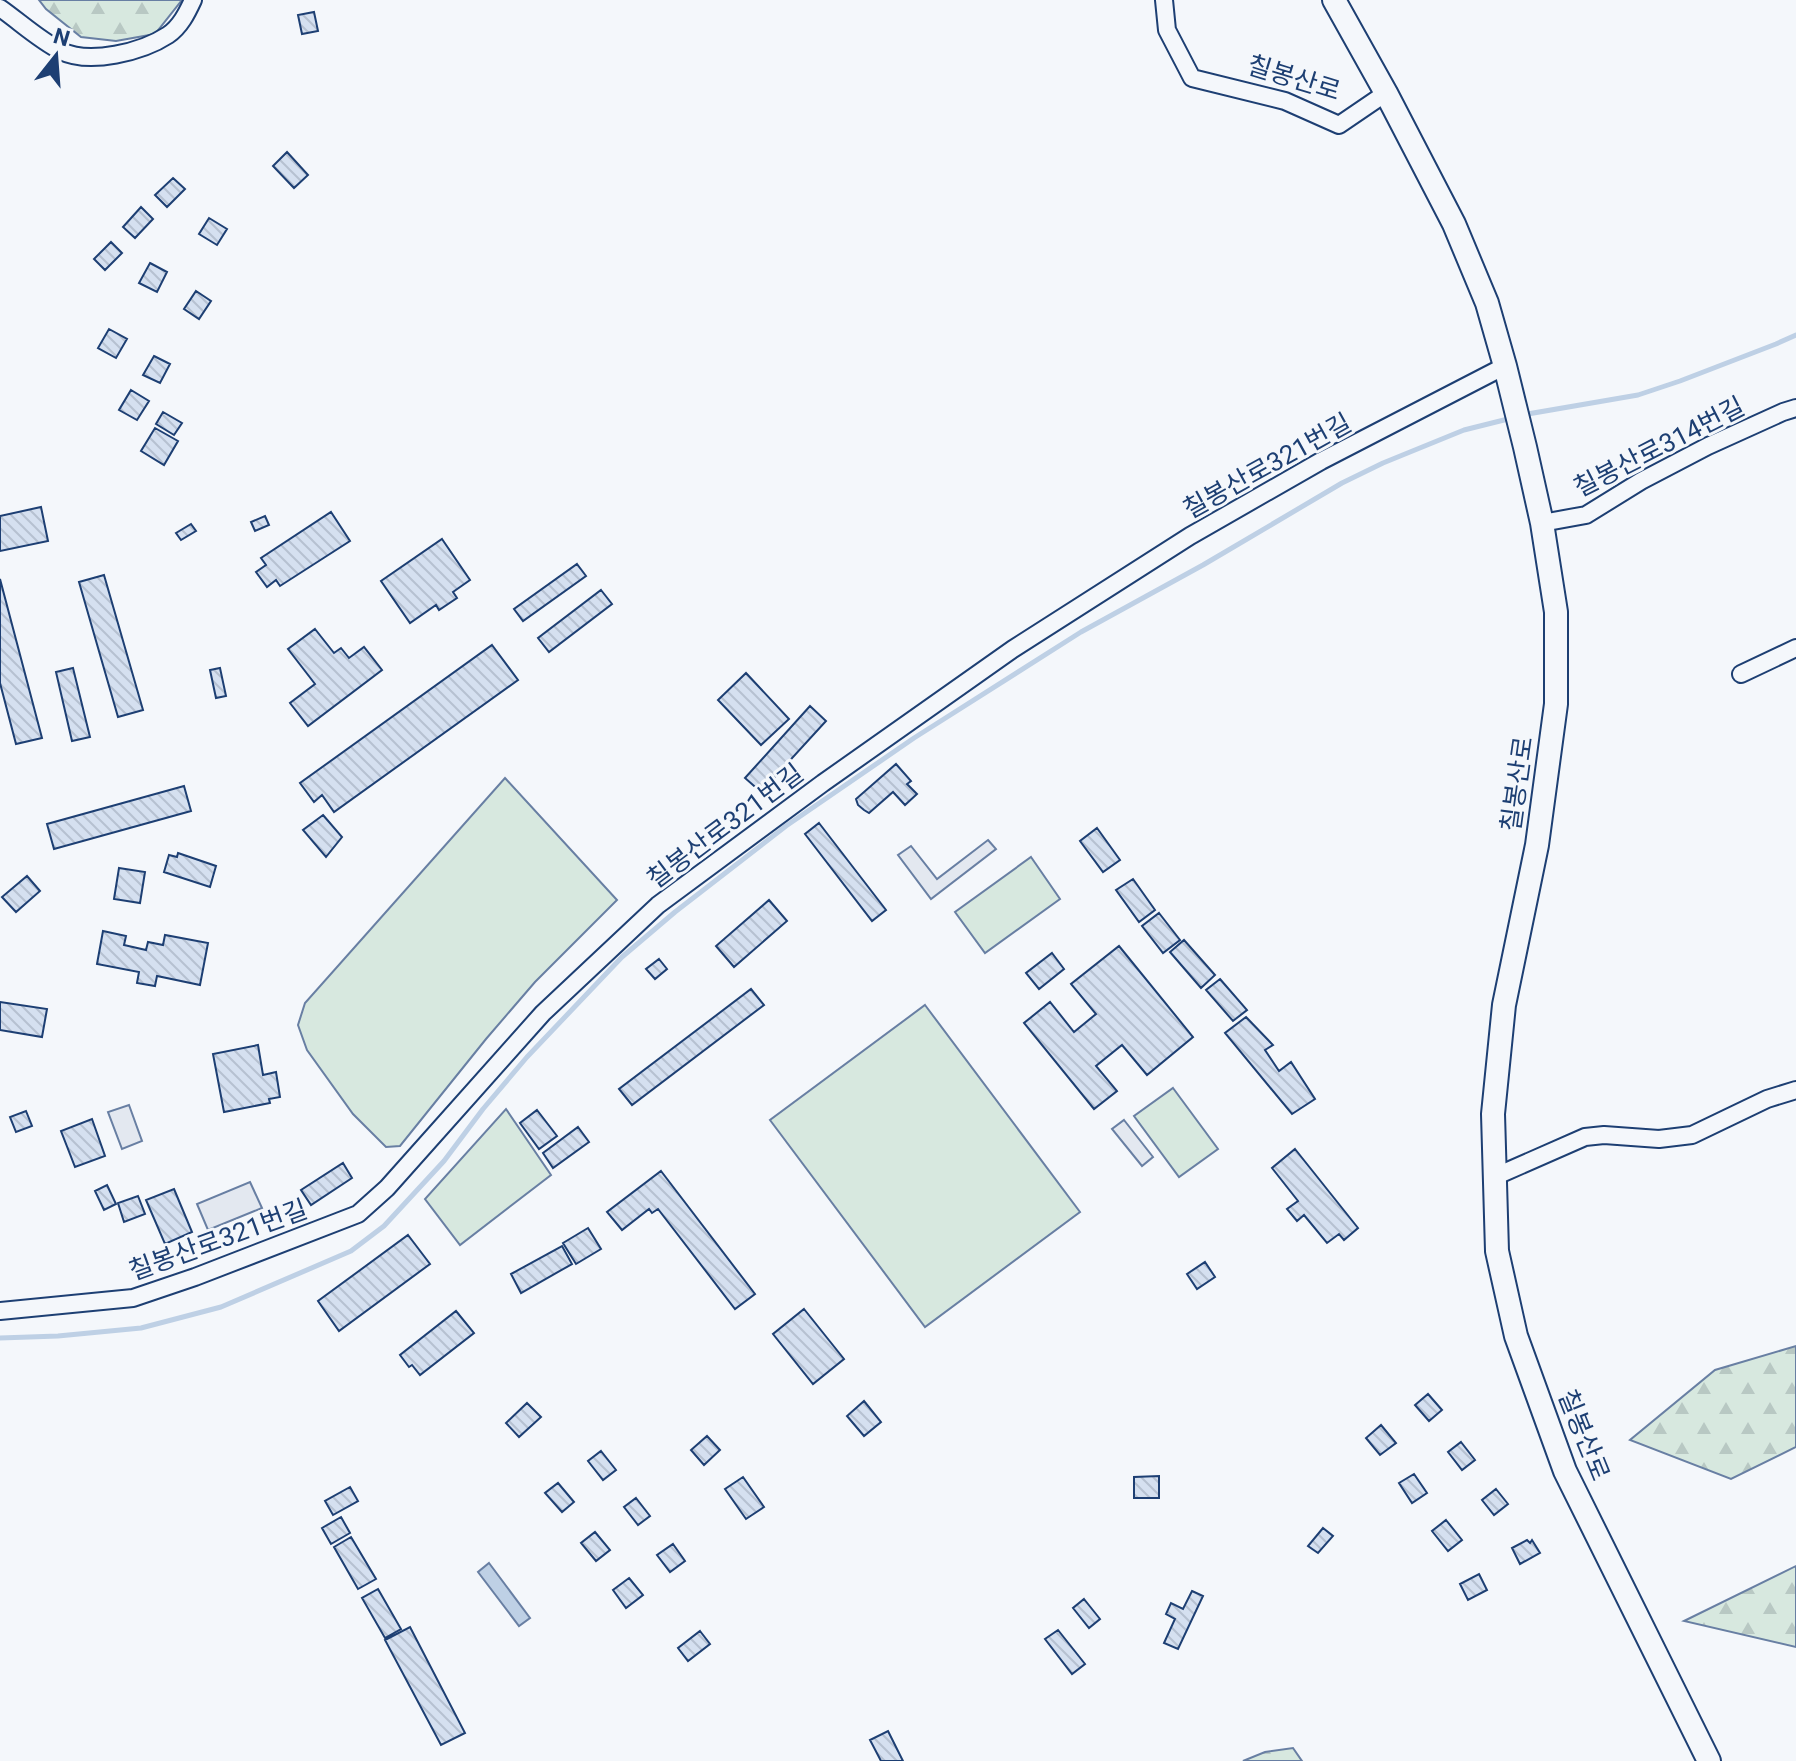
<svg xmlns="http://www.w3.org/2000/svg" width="1796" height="1761" viewBox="0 0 1796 1761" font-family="Roboto,'Noto Sans KR',sans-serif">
  <defs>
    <pattern id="forest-firs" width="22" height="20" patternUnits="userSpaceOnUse" patternTransform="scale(2)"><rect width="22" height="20" fill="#d7e8df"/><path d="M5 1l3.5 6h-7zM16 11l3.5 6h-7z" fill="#b8c8c3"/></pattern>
    <pattern id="building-back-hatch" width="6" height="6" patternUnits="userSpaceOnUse" patternTransform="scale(2)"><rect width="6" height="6" fill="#d5e0f0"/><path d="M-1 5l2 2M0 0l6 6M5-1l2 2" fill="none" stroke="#b6c1d1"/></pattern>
  </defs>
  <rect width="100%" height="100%" fill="#f4f7fb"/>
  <path fill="url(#forest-firs)" stroke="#687fa3" stroke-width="2" d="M39,0H182L155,34L116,41L81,37L46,9Z
    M1796,1346V1447L1731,1479L1630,1440L1715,1370Z
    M1796,1566V1647L1684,1621Z
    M1293,1748L1302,1761H1243L1265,1752Z"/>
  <path fill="#d7e8df" stroke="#687fa3" stroke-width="2" d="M505,778L617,900L535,982L486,1039L400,1146L386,1147L353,1114L307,1050L298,1025L305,1003Z
    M1031,857L1060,899L985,953L955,912Z
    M925,1005L1080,1212L925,1327L770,1120Z
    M1173,1088L1218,1149L1179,1177L1134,1116Z
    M506,1109L551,1175L460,1245L425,1199Z"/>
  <path fill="#e3e8f0" stroke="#687fa3" stroke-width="2" d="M988,840L996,849L931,899L898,855L911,846L937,879Z
    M129,1105L142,1141L122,1149L108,1112Z
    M1124,1120L1153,1157L1142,1166L1112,1129Z
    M250,1182L262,1208L208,1230L197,1204Z"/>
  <path fill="#bed0e5" stroke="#687fa3" stroke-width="2" d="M489,1563L530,1618L519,1626L478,1572Z"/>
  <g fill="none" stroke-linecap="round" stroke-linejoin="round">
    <path stroke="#bed0e5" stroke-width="5" d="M1522,415L1638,395L1680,381L1776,344L1796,335
      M0,1338L58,1336L141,1328L221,1307L351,1251L384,1226L444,1161L483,1109L527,1057L622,957L675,912L786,826L914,738L1081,632L1203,565L1342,483L1383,463L1464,430L1512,418"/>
  </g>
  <path fill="url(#building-back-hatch)" stroke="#1d3f73" stroke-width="2" d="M314,12L318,31L302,34L298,15Z
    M287,152L308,175L294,188L273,166Z
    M173,178L185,189L167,207L155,195Z
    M141,207L153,219L135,238L123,227Z
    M209,218L227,229L217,245L199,234Z
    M111,242L122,253L105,270L94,259Z
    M150,263L167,272L157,292L139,283Z
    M196,291L211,301L199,319L184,309Z
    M109,329L127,339L116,358L98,348Z
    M154,356L170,364L160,383L143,375Z
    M131,390L149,401L137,420L119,410Z
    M163,412L182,423L174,435L156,424Z
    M155,428L178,441L164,465L141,451Z
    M41,507L48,541L0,551V516Z
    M331,512L350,541L280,586L276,580L267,587L256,572L266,565L261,558Z
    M265,516L269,525L255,531L251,522Z
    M191,524L196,531L181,540L176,533Z
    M442,539L470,580L453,592L457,598L439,610L436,605L410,623L381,581Z
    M577,564L586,576L523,621L514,609Z
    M104,575L143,710L118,717L79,582Z
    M0,579L42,738L16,744L0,683Z
    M601,590L612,604L549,652L538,638Z
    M315,629L334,653L341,648L349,658L364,647L382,670L308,726L290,703L315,684L288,649Z
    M492,645L518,680L334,812L322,795L314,802L300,783Z
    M73,668L90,737L72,741L56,672Z
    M220,668L226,696L216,698L210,670Z
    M746,673L789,719L761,745L718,700Z
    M810,706L826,721L761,792L745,778Z
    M896,764L911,781L907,784L917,794L905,805L893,792L869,813L864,810L858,805L856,799Z
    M184,786L191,811L54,849L47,824Z
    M323,815L342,837L326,857L303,830Z
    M819,823L886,910L872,921L805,834Z
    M1097,828L1120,860L1103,872L1080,841Z
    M178,853L216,866L210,887L164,872L169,855L177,857Z
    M119,868L145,872L140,903L114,899Z
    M27,876L40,891L16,912L2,897Z
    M1133,879L1155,910L1139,922L1116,890Z
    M769,900L787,921L734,967L716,946Z
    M1159,913L1180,940L1163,953L1142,926Z
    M103,931L126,936L124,945L146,950L148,942L163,945L165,935L208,943L200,985L157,976L155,986L137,983L139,972L97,964Z
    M1184,940L1215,975L1201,988L1170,952Z
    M1119,946L1193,1037L1147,1075L1122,1045L1096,1066L1117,1091L1094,1109L1024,1023L1050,1002L1074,1032L1096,1014L1071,984Z
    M1052,953L1064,969L1039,989L1026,973Z
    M659,959L667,969L655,979L646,969Z
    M1220,979L1247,1010L1233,1021L1206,990Z
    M751,989L764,1005L632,1105L619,1089Z
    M0,1002L47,1009L42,1037L0,1030Z
    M1246,1017L1273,1045L1265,1050L1279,1071L1291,1062L1315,1099L1292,1114L1225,1033Z
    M258,1045L263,1075L276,1072L280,1097L269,1099L270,1103L224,1112L213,1054Z
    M537,1110L557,1136L539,1149L520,1123Z
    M26,1111L32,1126L16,1132L10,1117Z
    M92,1119L105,1156L75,1167L61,1131Z
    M578,1127L589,1142L553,1168L543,1153Z
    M1295,1149L1358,1228L1344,1240L1339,1234L1327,1243L1304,1215L1297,1221L1287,1209L1298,1201L1272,1168Z
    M343,1163L352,1178L311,1205L301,1190Z
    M661,1171L755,1294L735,1309L658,1209L652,1213L649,1209L622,1230L607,1212Z
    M107,1185L116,1204L104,1210L95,1191Z
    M174,1189L192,1232L165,1244L146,1200Z
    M138,1196L145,1214L124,1222L118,1203Z
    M588,1228L601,1249L576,1264L563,1243Z
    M408,1235L430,1264L339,1331L318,1301Z
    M562,1246L572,1264L521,1293L511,1274Z
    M1205,1262L1215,1277L1197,1289L1187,1274Z
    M804,1309L844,1359L813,1384L773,1334Z
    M456,1311L474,1333L420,1375L412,1365L409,1367L400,1355Z
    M1428,1394L1442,1410L1429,1421L1415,1405Z
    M864,1401L881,1422L864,1436L847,1416Z
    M527,1403L541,1417L519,1437L506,1423Z
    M1381,1425L1396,1443L1380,1455L1366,1438Z
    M707,1436L720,1450L704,1465L691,1450Z
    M1461,1442L1475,1460L1462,1470L1448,1452Z
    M601,1451L616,1470L603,1480L588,1461Z
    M1414,1474L1427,1493L1412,1503L1399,1483Z
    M1159,1476V1498H1134V1477Z
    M743,1477L764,1507L746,1519L725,1489Z
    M558,1483L574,1502L562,1512L545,1493Z
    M350,1487L358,1501L333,1515L325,1501Z
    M1496,1489L1508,1504L1494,1515L1482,1500Z
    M636,1498L650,1516L638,1525L624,1507Z
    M341,1517L350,1533L331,1544L322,1528Z
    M1446,1520L1462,1540L1448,1551L1432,1531Z
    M1323,1528L1333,1536L1318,1553L1308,1546Z
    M595,1532L610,1550L596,1561L581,1543Z
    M351,1537L376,1579L358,1589L334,1547Z
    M1527,1540L1530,1543L1532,1540L1540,1553L1520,1564L1512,1548Z
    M673,1544L685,1561L670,1572L657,1555Z
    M1479,1574L1487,1590L1468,1600L1460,1584Z
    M629,1578L643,1595L626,1608L613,1590Z
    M378,1589L401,1629L385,1638L362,1598Z
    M1192,1591L1203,1596L1178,1649L1164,1643L1175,1619L1166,1614L1171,1603L1183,1609Z
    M1084,1599L1100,1619L1089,1628L1073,1608Z
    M410,1627L465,1733L441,1745L385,1640Z
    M1058,1630L1085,1664L1072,1674L1045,1639Z
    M700,1631L710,1644L688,1661L678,1648Z
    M888,1731L903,1761H881L870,1740Z"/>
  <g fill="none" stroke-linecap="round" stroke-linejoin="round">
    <g stroke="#1d3f73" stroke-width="20">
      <path id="street" d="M1164,0L1167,30L1192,78L1285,101L1339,125L1386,93
        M0,8C20,22 39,40 61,51C90,65 142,52 168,35C180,27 187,13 193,0
        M1542,523L1586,515L1641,481L1708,446L1783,412L1796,408
        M1741,674L1796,648
        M1494,1177L1585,1137L1604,1135L1659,1139L1692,1135L1767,1099L1796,1090
        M0,1311L133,1298L195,1277L358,1214L387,1188L543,1013L658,905L823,783L1013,649L1190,536L1321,461L1505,366"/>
    </g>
    <g stroke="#1d3f73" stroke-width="26">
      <path id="secondary" d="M1334,0L1386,93L1454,224L1487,303L1505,366L1525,447L1542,523L1556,612V704L1537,845L1504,1005L1493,1114L1497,1251L1516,1336L1565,1471L1709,1761"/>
    </g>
    <use href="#street" stroke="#f4f7fb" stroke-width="16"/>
    <use href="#secondary" stroke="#f4f7fb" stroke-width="22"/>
  </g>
  <g text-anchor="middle" stroke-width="6" stroke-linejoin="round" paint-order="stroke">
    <g font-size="26" fill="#1d3f73" stroke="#f4f7fb">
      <text transform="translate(1294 78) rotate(17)" y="9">칠봉산로</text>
      <text transform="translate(1659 447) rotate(-27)" y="9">칠봉산로314번길</text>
      <text transform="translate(1267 466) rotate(-29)" y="9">칠봉산로321번길</text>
      <text transform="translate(1517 784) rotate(-82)" y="9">칠봉산로</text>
      <text transform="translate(725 826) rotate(-37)" y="9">칠봉산로321번길</text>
      <text transform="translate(218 1240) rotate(-20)" y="9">칠봉산로321번길</text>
      <text transform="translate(1584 1435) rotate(68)" y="9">칠봉산로</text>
    </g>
  </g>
  <g transform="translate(56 56) rotate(17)" stroke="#f4f7fb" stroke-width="6" paint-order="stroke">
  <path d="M0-6L14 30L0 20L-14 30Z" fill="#1d3f73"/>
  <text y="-12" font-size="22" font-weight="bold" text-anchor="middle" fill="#1d3f73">N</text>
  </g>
</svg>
